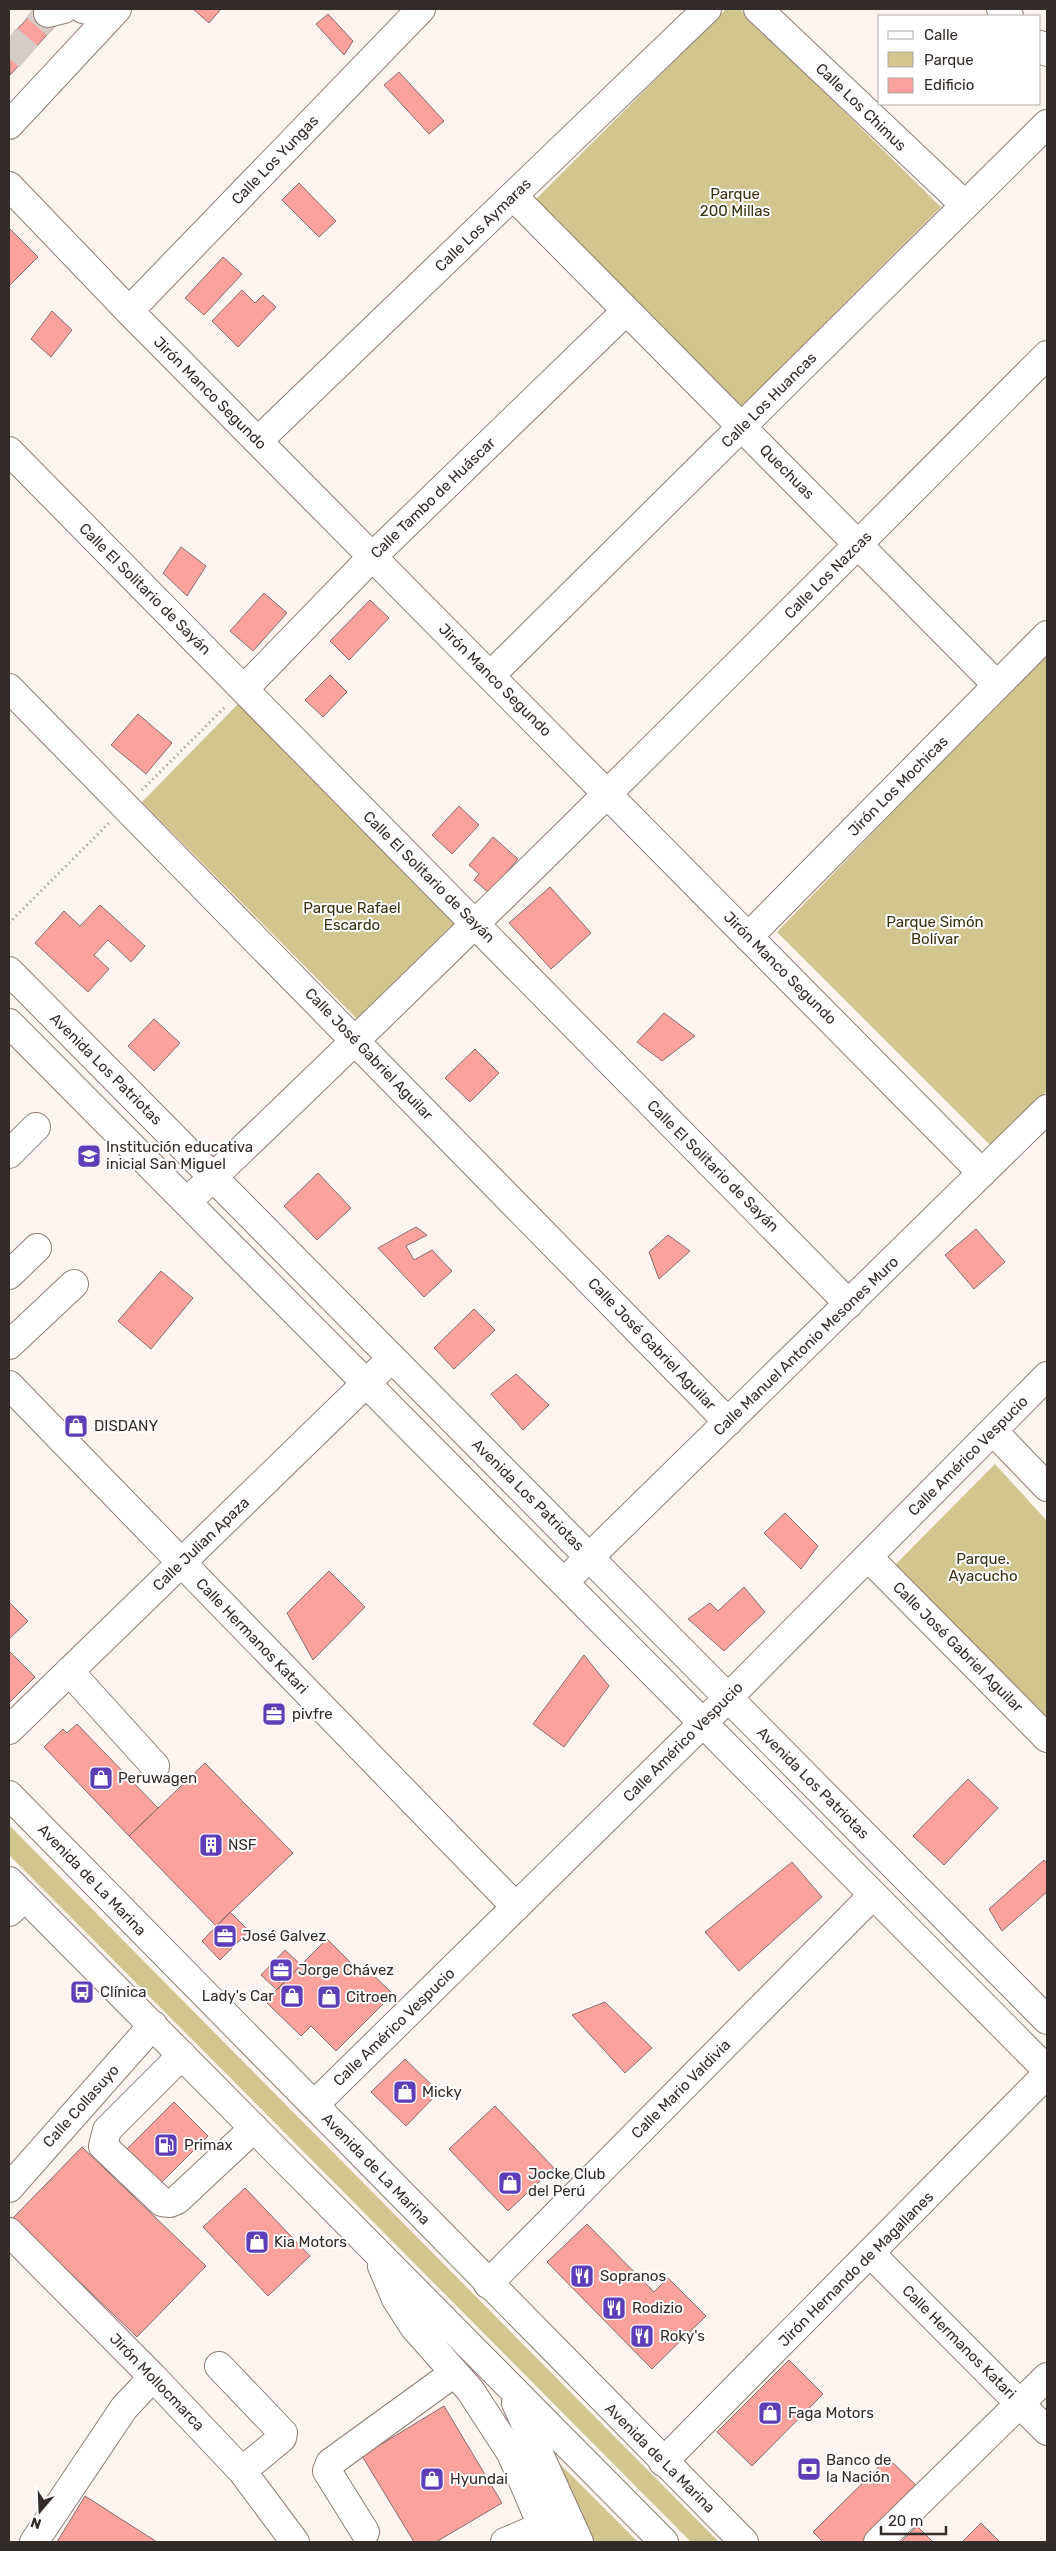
<svg xmlns="http://www.w3.org/2000/svg" width="1056" height="2551" viewBox="0 0 1056 2551" font-family="Rubik,sans-serif">
  <rect width="100%" height="100%" fill="#fdf4f0"/>
  <path fill="#d3c590" d="M726,9H740L941,207L741,407L533,202Z
    M1047,652V1091L992,1147L777,932Z
    M238,704L463,930L364,1026L142,802Z
    M995,1464L1047,1521V1727L893,1567Z
    M9,1825L719,2542H691L9,1855Z
    M559,2463L638,2542H593Z"/>
  <path fill="#fca29c" stroke="#846e6c" d="M36,9L59,22L10,75L9,38Z
    M193,9H221L209,23Z
    M328,14L353,41L344,55L316,24Z
    M399,72L444,121L429,134L384,85Z
    M299,183L336,221L319,237L282,200Z
    M9,228L38,257L9,286Z
    M223,257L242,274L204,315L185,298Z
    M242,290L255,303L263,295L276,307L238,347L212,321Z
    M52,311L72,330L51,357L31,339Z
    M181,547L206,566L187,596L163,573Z
    M264,593L287,613L253,651L230,631Z
    M370,600L389,618L349,660L330,641Z
    M330,675L347,692L323,717L305,700Z
    M138,714L172,743L146,774L111,745Z
    M459,806L479,825L452,854L432,835Z
    M493,837L518,859L489,893L474,880L479,874L469,865Z
    M550,887L591,933L551,969L509,923Z
    M100,905L145,946L131,962L108,940L94,955L109,969L88,992L35,943L64,911L80,926Z
    M664,1013L695,1036L662,1061L637,1042Z
    M154,1019L180,1043L154,1071L128,1046Z
    M475,1049L499,1073L470,1102L445,1078Z
    M318,1173L351,1208L317,1240L284,1206Z
    M416,1227L427,1235L406,1246L414,1260L432,1250L452,1271L424,1297L378,1248Z
    M976,1229L1005,1262L974,1289L945,1255Z
    M668,1235L690,1251L659,1279L649,1252Z
    M161,1271L193,1298L151,1349L118,1321Z
    M474,1309L495,1330L454,1369L434,1348Z
    M516,1374L549,1405L523,1430L491,1394Z
    M785,1513L818,1546L801,1569L764,1533Z
    M329,1571L365,1607L313,1660L287,1613Z
    M744,1587L765,1612L724,1651L688,1619L710,1603L718,1611Z
    M9,1602L28,1621L9,1639Z
    M9,1651L35,1677L9,1703Z
    M584,1655L609,1686L564,1747L533,1724Z
    M77,1724L158,1808L129,1836L44,1747L63,1729L67,1733Z
    M205,1763L293,1853L216,1926L129,1836Z
    M968,1779L998,1808L944,1865L913,1836Z
    M1044,1860L1047,1864V1892L1002,1931L989,1909Z
    M792,1862L822,1897L739,1971L705,1932Z
    M230,1912L249,1931L220,1960L202,1941Z
    M327,1939L365,1977L370,1972L393,1994L336,2051L311,2026L301,2036L265,2001Z
    M285,1950L301,1965L277,1990L261,1975Z
    M605,2002L652,2048L625,2073L572,2015Z
    M405,2059L439,2092L406,2126L371,2092Z
    M174,2102L208,2136L157,2187L123,2153Z
    M495,2106L554,2168L508,2211L449,2149Z
    M82,2147L206,2266L137,2337L13,2218Z
    M245,2188L310,2256L268,2296L203,2227Z
    M587,2224L654,2292L668,2278L706,2316L652,2369L547,2262Z
    M789,2360L823,2394L752,2466L717,2432Z
    M444,2406L502,2503L436,2542H414L362,2456Z
    M888,2458L923,2492L872,2542H823L813,2532Z
    M85,2496L157,2542H57Z
    M981,2523L1000,2542H962Z
    M917,2526L933,2542H901Z"/>
  <g fill="none" stroke-linecap="round" stroke-linejoin="round">
    <path stroke="#d5ccc8" stroke-width="28" stroke-dasharray="28 14" stroke-linecap="butt" d="M9,58L48,13"/>
    <g stroke="#907d73" stroke-width="30">
      <path id="minor" d="M83,9L110,16
        M758,9L965,205
        M1001,9L1009,16
        M48,13L64,9
        M1040,45L1047,52
        M9,186L129,311L982,1173
        M513,196L997,685
        M129,311L421,9
        M258,441L707,9
        M9,451L849,1304
        M490,676L1047,124
        M9,688L728,1422
        M244,689L372,557L626,311
        M748,937L1047,635
        M9,1154L36,1127
        M187,1202C478,925 763,640 1047,355
        M9,1275L37,1248
        M9,1345L74,1284
        M9,1385L516,1907
        M993,1431L1047,1487
        M868,1557L1047,1738
        M564,1582L1047,1109
        M69,1671L155,1766
        M9,1730L392,1358
        M9,1912L25,1897
        M182,2055L107,2130L103,2146L162,2202L170,2203L177,2200L254,2128
        M314,2105L703,1723L1047,1376
        M9,2188L153,2025
        M9,2232L153,2377L242,2471L295,2542
        M871,2254L1047,2431
        M488,2284L873,1895
        M219,2366L283,2433L282,2438L242,2471
        M663,2462L1047,2074
        M365,2532L327,2471L330,2463L454,2373
        M34,2542L124,2408L153,2377
        M505,2542L543,2526
        M878,2542L1047,2377"/>
    </g>
    <g stroke="#907d73" stroke-width="30">
      <path id="major" d="M9,125L117,9
        M9,971L1047,2020
        M9,1023L1047,2070
        M9,1795L744,2542
        M9,1881L664,2542
        M382,2266L396,2299L414,2327L470,2390L511,2453L549,2542
        M516,2403L579,2542"/>
    </g>
    <path stroke="#948b87" stroke-width="3" stroke-dasharray="1 4" stroke-linecap="butt" d="M142,790L226,706
      M9,923L109,823"/>
    <use href="#minor" stroke="#fff" stroke-width="28"/>
    <use href="#major" stroke="#fff" stroke-width="28"/>
  </g>
  <defs>
    <g id="school-square" transform="scale(1.25)"><rect x="-9" y="-9" width="18" height="18" rx="4" fill="#5d3eb6" stroke="#fff"/><path d="M0-5L7-2L0 1L-7-2ZM-4 1L0 2.5L4 1V4Q0 6-4 4Z" fill="#fff"/></g>
    <g id="shop-square" transform="scale(1.25)"><rect x="-9" y="-9" width="18" height="18" rx="4" fill="#5d3eb6" stroke="#fff"/><path d="M-5-2.5h2.3a2.7 3.5 0 0 1 5.4 0H5L5.5 6h-11ZM-1.5-2.5h3a1.5 2.3 0 0 0-3 0Z" fill="#fff"/></g>
    <g id="office-square" transform="scale(1.25)"><rect x="-9" y="-9" width="18" height="18" rx="4" fill="#5d3eb6" stroke="#fff"/><path d="M-6-3h4V-5.5h4V-3h4V5H-6ZM-1-4.5V-3h2v-1.5ZM-6 0V1H6V0Z" fill="#fff"/></g>
    <g id="building-square" transform="scale(1.25)"><rect x="-9" y="-9" width="18" height="18" rx="4" fill="#5d3eb6" stroke="#fff"/><path d="M-4-6H4V6H1V3H-1V6H-4ZM-2.5-4.3h1.7v1.8h-1.7ZM.8-4.3h1.7v1.8H.8ZM-2.5-1h1.7V.8h-1.7ZM.8-1h1.7V.8H.8Z" fill="#fff"/></g>
    <g id="bus-square" transform="scale(1.25)"><rect x="-9" y="-9" width="18" height="18" rx="4" fill="#5d3eb6" stroke="#fff"/><path d="M-5-6H5V4H4V6H2V4H-2V6H-4V4H-5ZM-3.5-4V0h7V-4ZM-3.5 1.2v1.5H-2V1.2ZM2 1.2v1.5H3.5V1.2Z" fill="#fff"/></g>
    <g id="fuel-square" transform="scale(1.25)"><rect x="-9" y="-9" width="18" height="18" rx="4" fill="#5d3eb6" stroke="#fff"/><path d="M-5.5-6h7V0h2V4h1.3V-2.5L3-4.5l.8-.8L6-3V5H2.5V1h-1V6h-7ZM-4.2-4.7v3.2H.2V-4.7Z" fill="#fff"/></g>
    <g id="restaurant-square" transform="scale(1.25)"><rect x="-9" y="-9" width="18" height="18" rx="4" fill="#5d3eb6" stroke="#fff"/><path d="M-5-6h1v4h1v-4h1v4h1v-4h1v5L-1.5 .5V6h-2V.5L-5-1ZM5-6V6H3V1.5H1.5Q1.5-4 5-6Z" fill="#fff"/></g>
    <g id="bank-square" transform="scale(1.25)"><rect x="-9" y="-9" width="18" height="18" rx="4" fill="#5d3eb6" stroke="#fff"/><path d="M-6-4H6V4H-6ZM0-2.3a2.3 2.3 0 1 0 0 4.6a2.3 2.3 0 1 0 0-4.6Z" fill="#fff"/></g>
  </defs>
  <g fill-rule="evenodd">
    <use href="#school-square" x="89" y="1156"/>
    <use href="#shop-square" x="76" y="1426"/>
    <use href="#office-square" x="274" y="1714"/>
    <use href="#shop-square" x="101" y="1778"/>
    <use href="#building-square" x="211" y="1845"/>
    <use href="#office-square" x="225" y="1936"/>
    <use href="#office-square" x="281" y="1970"/>
    <use href="#bus-square" x="82" y="1992"/>
    <use href="#shop-square" x="292" y="1996"/>
    <use href="#shop-square" x="329" y="1997"/>
    <use href="#shop-square" x="405" y="2092"/>
    <use href="#fuel-square" x="166" y="2145"/>
    <use href="#shop-square" x="510" y="2183"/>
    <use href="#shop-square" x="257" y="2242"/>
    <use href="#restaurant-square" x="582" y="2276"/>
    <use href="#restaurant-square" x="614" y="2308"/>
    <use href="#restaurant-square" x="642" y="2336"/>
    <use href="#shop-square" x="770" y="2413"/>
    <use href="#bank-square" x="809" y="2469"/>
    <use href="#shop-square" x="432" y="2479"/>
  </g>
  <g text-anchor="middle" stroke-width="4" stroke-linejoin="round" paint-order="stroke">
    <g font-size="15" fill="#332b27" stroke="#fff">
      <text transform="translate(861 107) rotate(44)" y="5">Calle Los Chimus</text>
      <text transform="translate(275 160) rotate(-46)" y="5">Calle Los Yungas</text>
      <text transform="translate(483 225) rotate(-44)" y="5">Calle Los Aymaras</text>
      <text transform="translate(210 393) rotate(45)" y="5">Jirón Manco Segundo</text>
      <text transform="translate(769 400) rotate(-45)" y="5">Calle Los Huancas</text>
      <text transform="translate(787 472) rotate(45)" y="5">Quechuas</text>
      <text transform="translate(433 498) rotate(-44)" y="5">Calle Tambo de Huáscar</text>
      <text transform="translate(828 575) rotate(-45)" y="5">Calle Los Nazcas</text>
      <text transform="translate(145 589) rotate(45)" y="5">Calle El Solitario de Sayán</text>
      <text transform="translate(495 680) rotate(45)" y="5">Jirón Manco Segundo</text>
      <text transform="translate(898 786) rotate(-45)" y="5">Jirón Los Mochicas</text>
      <text transform="translate(429 877) rotate(45)" y="5">Calle El Solitario de Sayán</text>
      <text transform="translate(780 968) rotate(45)" y="5">Jirón Manco Segundo</text>
      <text transform="translate(369 1054) rotate(46)" y="5">Calle José Gabriel Aguilar</text>
      <text transform="translate(106 1069) rotate(45)" y="5">Avenida Los Patriotas</text>
      <text transform="translate(713 1166) rotate(45)" y="5">Calle El Solitario de Sayán</text>
      <text transform="translate(652 1344) rotate(46)" y="5">Calle José Gabriel Aguilar</text>
      <text transform="translate(806 1346) rotate(-44)" y="5">Calle Manuel Antonio Mesones Muro</text>
      <text transform="translate(968 1456) rotate(-45)" y="5">Calle Américo Vespucio</text>
      <text transform="translate(528 1495) rotate(45)" y="5">Avenida Los Patriotas</text>
      <text transform="translate(201 1544) rotate(-44)" y="5">Calle Julian Apaza</text>
      <text transform="translate(252 1636) rotate(46)" y="5">Calle Hermanos Katari</text>
      <text transform="translate(958 1647) rotate(45)" y="5">Calle José Gabriel Aguilar</text>
      <text transform="translate(683 1742) rotate(-45)" y="5">Calle Américo Vespucio</text>
      <text transform="translate(813 1783) rotate(45)" y="5">Avenida Los Patriotas</text>
      <text transform="translate(92 1880) rotate(46)" y="5">Avenida de La Marina</text>
      <text transform="translate(394 2027) rotate(-44)" y="5">Calle Américo Vespucio</text>
      <text transform="translate(681 2089) rotate(-45)" y="5">Calle Mario Valdivia</text>
      <text transform="translate(81 2106) rotate(-48)" y="5">Calle Collasuyo</text>
      <text transform="translate(376 2169) rotate(46)" y="5">Avenida de La Marina</text>
      <text transform="translate(856 2269) rotate(-45)" y="5">Jirón Hernando de Magallanes</text>
      <text transform="translate(959 2342) rotate(45)" y="5">Calle Hermanos Katari</text>
      <text transform="translate(157 2382) rotate(46)" y="5">Jirón Mollocmarca</text>
      <text transform="translate(660 2458) rotate(45)" y="5">Avenida de La Marina</text>
    </g>
    <g font-size="15" fill="#3a300b" stroke="#fff">
      <text x="735" y="199">Parque<tspan x="735" dy="17">200 Millas</tspan></text>
      <text x="352" y="913">Parque Rafael<tspan x="352" dy="17">Escardo</tspan></text>
      <text x="935" y="927">Parque Simón<tspan x="935" dy="17">Bolívar</tspan></text>
      <text x="983" y="1564">Parque.<tspan x="983" dy="17">Ayacucho</tspan></text>
    </g>
    <g font-size="15" fill="#332b27" stroke="#fff" text-anchor="start">
      <text x="106" y="1152">Institución educativa<tspan x="106" dy="17">inicial San Miguel</tspan></text>
      <text x="94" y="1431">DISDANY</text>
      <text x="292" y="1719">pivfre</text>
      <text x="118" y="1783">Peruwagen</text>
      <text x="228" y="1850">NSF</text>
      <text x="242" y="1941">José Galvez</text>
      <text x="298" y="1975">Jorge Chávez</text>
      <text x="100" y="1997">Clínica</text>
      <text x="274" y="2001" text-anchor="end">Lady's Car</text>
      <text x="346" y="2002">Citroen</text>
      <text x="422" y="2097">Micky</text>
      <text x="184" y="2150">Primax</text>
      <text x="528" y="2179">Jocke Club<tspan x="528" dy="17">del Perú</tspan></text>
      <text x="274" y="2247">Kia Motors</text>
      <text x="600" y="2281">Sopranos</text>
      <text x="632" y="2313">Rodizio</text>
      <text x="660" y="2341">Roky's</text>
      <text x="788" y="2418">Faga Motors</text>
      <text x="826" y="2465">Banco de<tspan x="826" dy="17">la Nación</tspan></text>
      <text x="450" y="2484">Hyundai</text>
    </g>
  </g>
  <rect width="1056" height="2551" fill="none" stroke="#332b27" stroke-width="20"/>
  <rect x="878" y="15" width="162" height="90" fill="#ffffff" stroke="#adaaa9"/>
  <rect x="888" y="31" width="25" height="8" fill="#ffffff" stroke="#adaaa9"/>
  <text x="924" y="40" font-size="15" fill="#332b27">Calle</text>
  <rect x="888" y="52" width="25" height="15" fill="#d3c590" stroke="#adaaa9"/>
  <text x="924" y="65" font-size="15" fill="#332b27">Parque</text>
  <rect x="888" y="78" width="25" height="15" fill="#fca29c" stroke="#adaaa9"/>
  <text x="924" y="90" font-size="15" fill="#332b27">Edificio</text>
  <g transform="translate(40 2511) rotate(199)" stroke="#ffffff" stroke-width="4" paint-order="stroke">
  <path d="M0-4L9 19L0 12L-9 19Z" fill="#332b27"/>
  <text y="-8" font-size="14" font-weight="bold" text-anchor="middle" fill="#332b27">N</text>
  </g>
  <path d="M881 2526v8h65v-8" fill="none" stroke="#332b27" stroke-width="2.5"/>
  <text x="888" y="2526" font-size="15" fill="#332b27" stroke="#ffffff" stroke-width="4" paint-order="stroke">20 m</text>
</svg>
